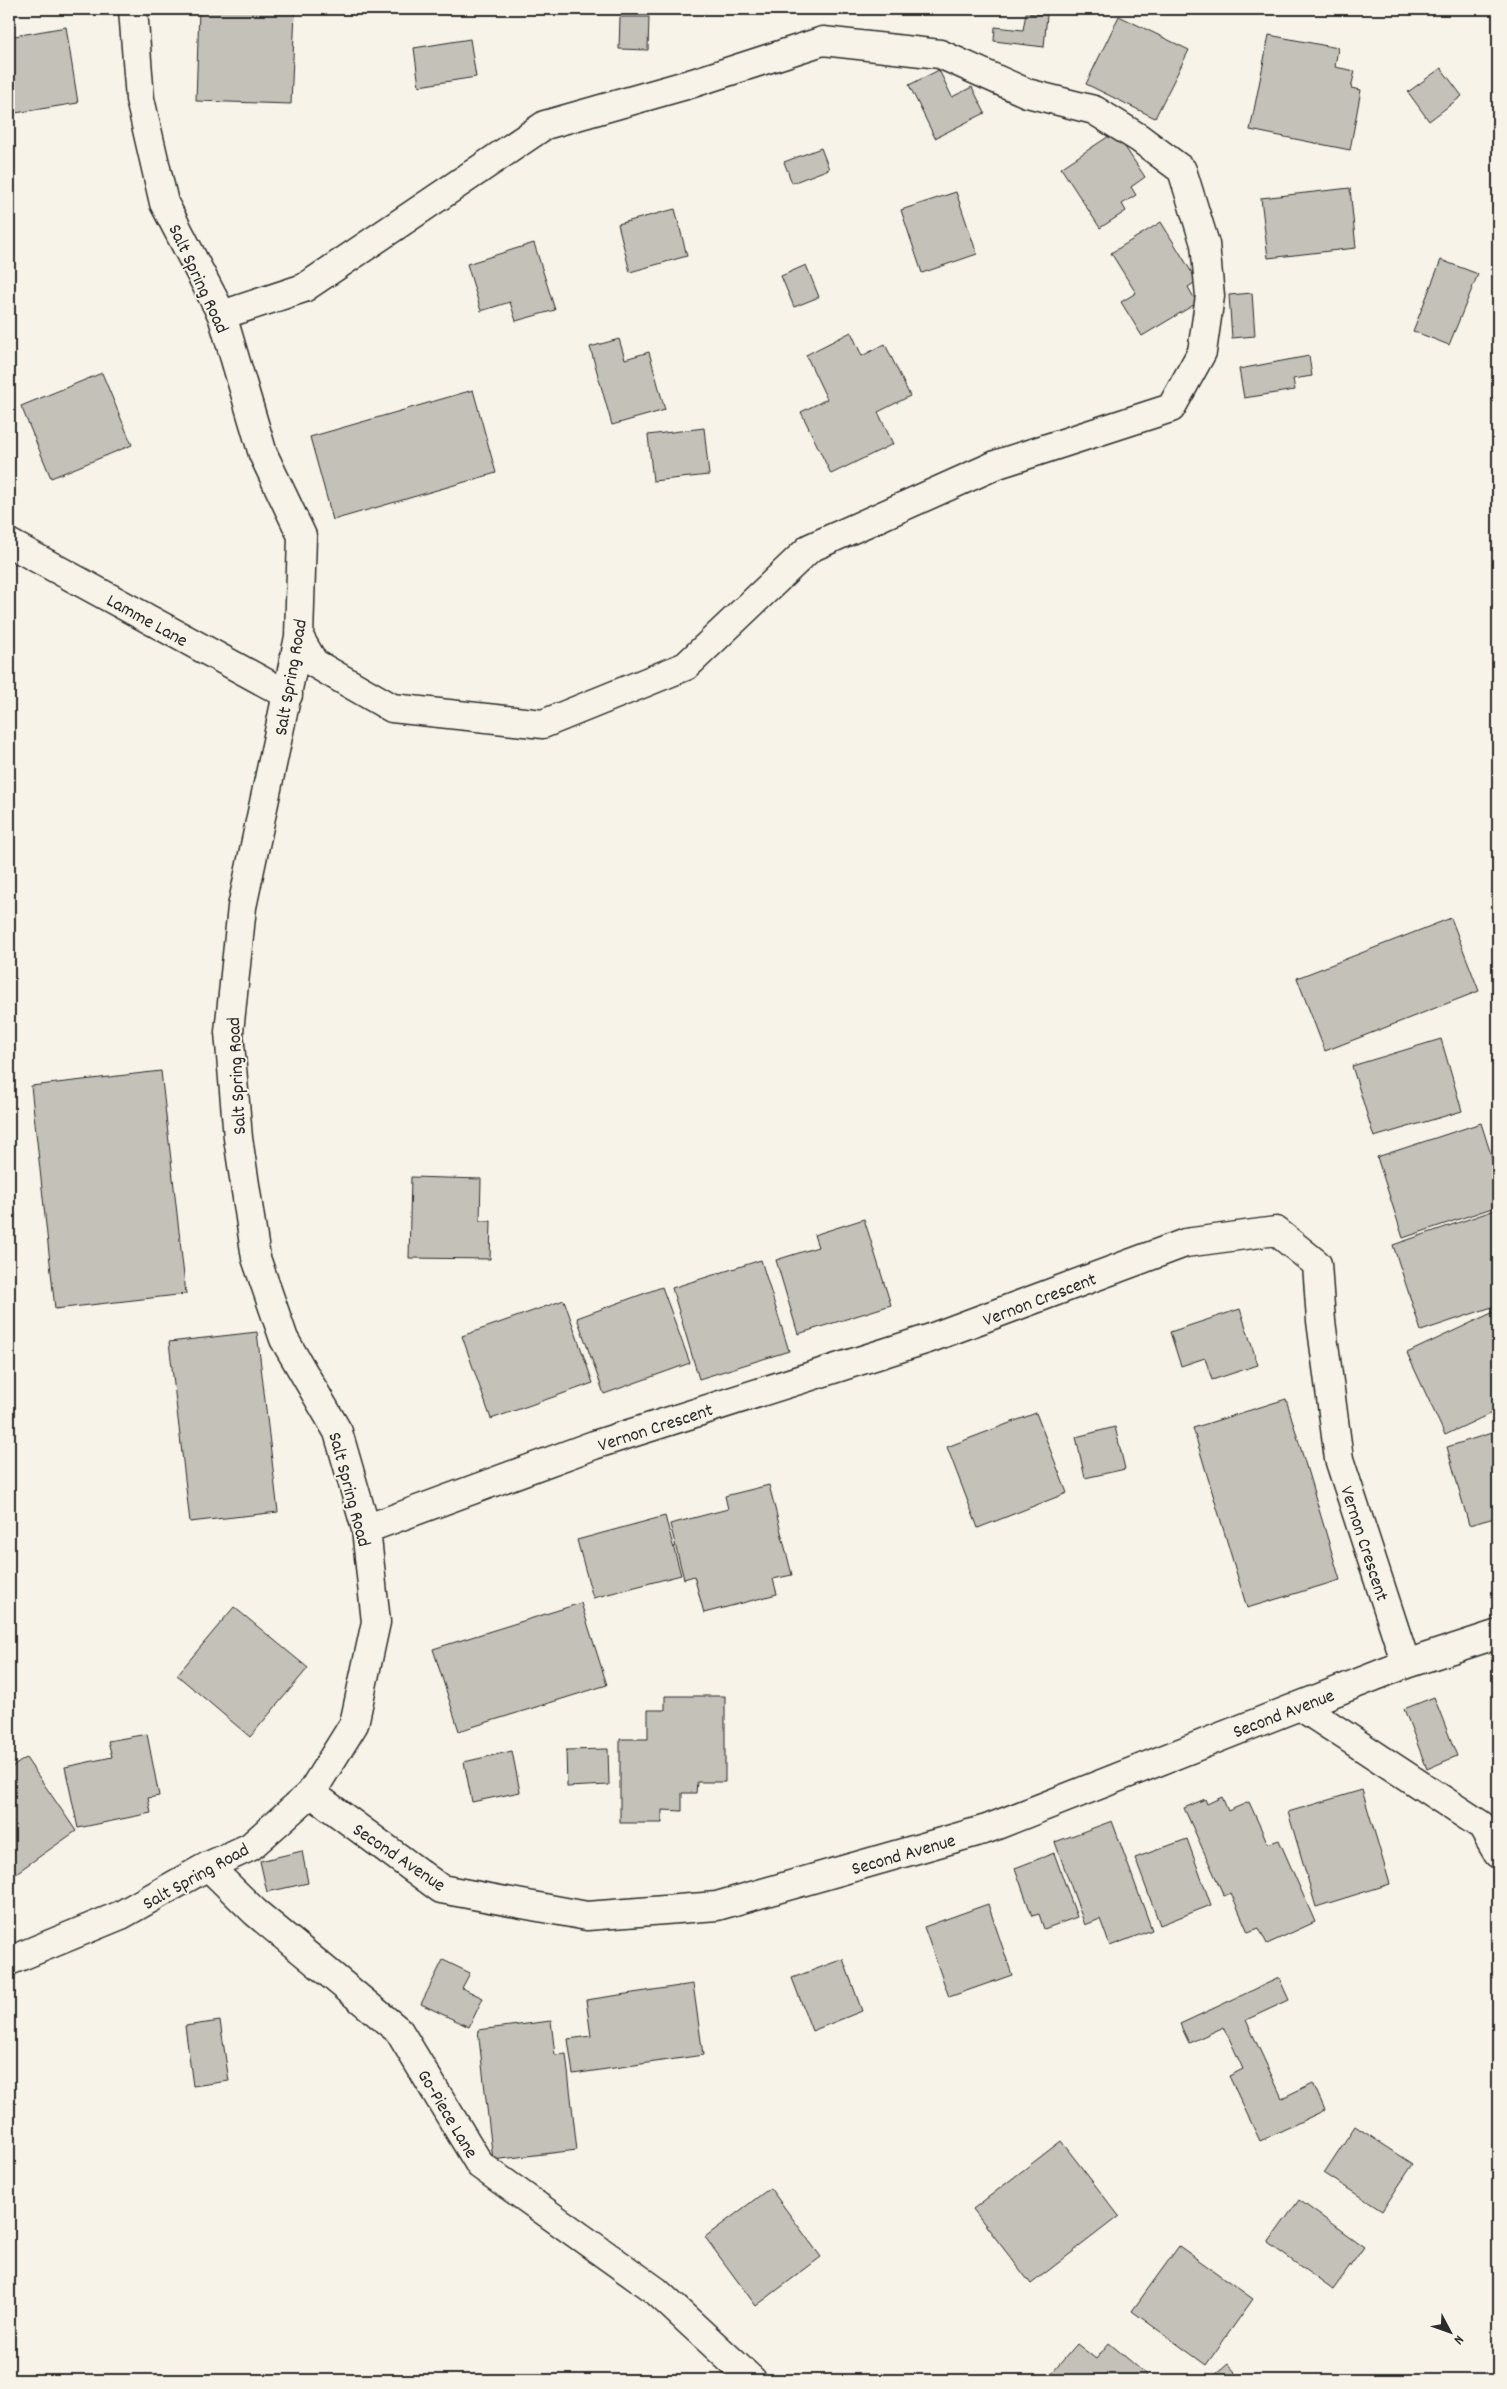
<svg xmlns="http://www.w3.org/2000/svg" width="1507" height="2389" viewBox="0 0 1507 2389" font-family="Dekko,sans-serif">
  <rect width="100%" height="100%" fill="#f7f3e8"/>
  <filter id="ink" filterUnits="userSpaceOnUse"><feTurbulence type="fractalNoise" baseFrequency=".02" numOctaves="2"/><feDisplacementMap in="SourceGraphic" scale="10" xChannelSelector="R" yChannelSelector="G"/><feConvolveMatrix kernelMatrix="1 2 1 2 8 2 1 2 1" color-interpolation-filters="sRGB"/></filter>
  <g filter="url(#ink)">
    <path fill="#c4c1b9" stroke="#2b2b2b" d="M199,9L295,11L291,104L196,101Z
      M1026,13L1047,15L1044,47L994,41L995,27L1023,30Z
      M1119,16L1189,50L1155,118L1086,84Z
      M620,17H649L648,50L619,49Z
      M66,27L78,103L9,114V37Z
      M1269,35L1338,48L1335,67L1355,71L1351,88L1361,90L1350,150L1250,130Z
      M470,39L476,77L419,86L414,48Z
      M1441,68L1462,96L1429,121L1408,92Z
      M939,70L952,97L972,87L985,113L935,138L909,85Z
      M1115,132L1145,177L1131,187L1136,195L1122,204L1126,211L1100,228L1061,168Z
      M821,148L829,169L792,183L784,162Z
      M1350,188L1356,248L1268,258L1261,198Z
      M956,192L977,254L922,273L901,210Z
      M675,209L687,256L630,272L618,224Z
      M1161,222L1197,281L1188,287L1197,303L1142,336L1121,302L1136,293L1111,253Z
      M534,243L555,310L516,321L510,302L481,311L467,264Z
      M1441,260L1478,274L1449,345L1413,331Z
      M806,265L819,297L794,307L781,276Z
      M1252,293L1255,336L1232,338L1229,295Z
      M851,332L862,356L885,344L910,396L878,412L893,444L831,474L801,412L827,399L806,355Z
      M619,339L625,359L649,352L665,410L612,425L590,347Z
      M1309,356L1312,376L1293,379L1295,390L1244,398L1239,369Z
      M102,373L132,445L51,478L21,406Z
      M473,390L496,473L333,520L310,437Z
      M704,428L709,475L653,481L648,435Z
      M1451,918L1479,991L1325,1051L1297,978Z
      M1441,1039L1462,1111L1374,1137L1352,1066Z
      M161,1071L186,1294L55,1309L31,1086Z
      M1481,1123L1498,1177V1206L1403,1238L1377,1157Z
      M411,1177L481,1179L480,1221H491L490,1259L409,1258Z
      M1498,1209V1305L1421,1331L1393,1245Z
      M864,1219L891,1305L798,1334L776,1260L818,1247L814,1235Z
      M761,1260L789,1351L699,1379L672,1288Z
      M662,1287L690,1363L604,1394L577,1318Z
      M564,1300L593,1383L491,1419L462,1336Z
      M1240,1309L1258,1365L1212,1380L1205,1358L1181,1366L1170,1332Z
      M1498,1310V1410L1445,1435L1407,1353Z
      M257,1332L278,1512L190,1522L169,1342Z
      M1286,1399L1340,1580L1247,1608L1193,1428Z
      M1036,1413L1067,1493L978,1528L947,1447Z
      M1115,1427L1125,1469L1085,1478L1076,1437Z
      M1498,1431V1517L1469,1525L1447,1447Z
      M769,1485L792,1575L773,1579L777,1594L704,1613L694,1576L684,1579L670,1524L728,1509L725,1496Z
      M665,1516L681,1575L593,1598L577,1540Z
      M581,1603L607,1685L459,1731L433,1649Z
      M234,1607L308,1668L250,1737L177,1675Z
      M665,1696H725V1782H697L696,1793H682V1811L662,1810V1823H620V1739H648V1710H665Z
      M1434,1697L1457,1756L1427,1769L1404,1709Z
      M147,1734L159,1796L148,1798L151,1813L78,1828L65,1767L112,1757L108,1741Z
      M608,1749L609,1785L567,1787L566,1750Z
      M512,1751L520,1792L472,1802L464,1762Z
      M26,1758L76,1831L9,1878V1769Z
      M1362,1790L1390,1884L1316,1907L1288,1812Z
      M1222,1797L1228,1811L1249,1802L1268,1844L1279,1840L1315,1922L1267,1944L1259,1928L1248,1932L1231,1893L1224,1896L1184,1808L1205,1799L1207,1804Z
      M1112,1821L1152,1930L1110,1946L1100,1919L1085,1925L1055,1842Z
      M1187,1839L1211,1905L1160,1925L1135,1858Z
      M302,1851L308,1883L267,1892L260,1861Z
      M1054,1853L1077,1917L1044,1929L1039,1914L1032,1916L1015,1868Z
      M988,1904L1012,1975L949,1997L924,1927Z
      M843,1959L862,2011L812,2031L792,1978Z
      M443,1960L470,1973L462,1988L483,1998L469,2027L421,2004Z
      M1279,1978L1289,2000L1246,2020L1282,2098L1313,2083L1325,2110L1260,2141L1229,2076L1243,2069L1224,2027L1189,2043L1180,2024Z
      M693,1984L703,2055L573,2074L568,2039L591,2036L586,2000Z
      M220,2021L229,2081L193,2086L185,2026Z
      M551,2021L555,2055L566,2054L577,2150L493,2160L478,2030Z
      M1355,2126L1413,2164L1382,2211L1324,2173Z
      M1061,2141L1119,2216L1031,2284L973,2209Z
      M770,2188L821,2257L756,2306L705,2237Z
      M1299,2200L1364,2247L1333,2290L1268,2243Z
      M1179,2246L1253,2299L1206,2365L1132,2311Z
      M1109,2343L1147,2375L1142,2380H1046L1077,2344L1096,2359Z
      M1228,2364L1242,2380H1209Z"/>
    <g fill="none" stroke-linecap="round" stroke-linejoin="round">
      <g stroke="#2b2b2b" stroke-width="31">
        <path id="minor" d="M222,315L304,288L545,125L693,83L823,41L940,54L1027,93L1094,110L1139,138L1182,170L1205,244L1210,296L1202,352L1171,408L998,464L810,548L686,666L543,724L392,708L314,663L299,637
          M9,543L288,695
          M366,1529L594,1445L928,1339L1185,1243L1276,1231L1317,1264L1321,1321L1339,1459L1406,1664
          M1300,1706L1481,1825L1498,1854
          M311,1793L441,1889L587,1916L717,1906L987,1829L1406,1664L1498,1634
          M208,1866L255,1912L399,2031L480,2165L656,2291L752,2380
          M9,1961L121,1915L208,1866L250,1847L311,1793L354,1724L376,1622L366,1529L338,1432L284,1339L256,1258L238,1138L229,1032L242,907L299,637L302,536L263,454L222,315L164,203L140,99L133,9"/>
      </g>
      <use href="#minor" stroke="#f7f3e8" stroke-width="28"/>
    </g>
  </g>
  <g text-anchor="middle" stroke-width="4" stroke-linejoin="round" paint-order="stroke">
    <g font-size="19" fill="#2b2b2b" stroke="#f7f3e8">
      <text transform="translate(200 278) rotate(65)" y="7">Salt Spring Road</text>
      <text transform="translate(148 619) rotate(29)" y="7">Lamme Lane</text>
      <text transform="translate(289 677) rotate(-80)" y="7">Salt Spring Road</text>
      <text transform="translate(235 1076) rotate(-93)" y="7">Salt Spring Road</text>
      <text transform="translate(1039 1298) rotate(-21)" y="7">Vernon Crescent</text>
      <text transform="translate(655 1426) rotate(-18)" y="7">Vernon Crescent</text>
      <text transform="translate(351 1489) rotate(75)" y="7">Salt Spring Road</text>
      <text transform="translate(1366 1543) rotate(72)" y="7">Vernon Crescent</text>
      <text transform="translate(1283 1712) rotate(-21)" y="7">Second Avenue</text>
      <text transform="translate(903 1853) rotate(-16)" y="7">Second Avenue</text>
      <text transform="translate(400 1856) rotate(34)" y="7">Second Avenue</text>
      <text transform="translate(195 1875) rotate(-29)" y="7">Salt Spring Road</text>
      <text transform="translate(449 2113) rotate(59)" y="7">Go-Piece Lane</text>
    </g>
  </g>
  <rect width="1507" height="2389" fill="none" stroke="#f7f3e8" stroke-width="30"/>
  <rect x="15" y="15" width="1477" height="2359" fill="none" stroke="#2b2b2b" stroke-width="2" filter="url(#ink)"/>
  <g transform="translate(1450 2332) rotate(131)" stroke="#f7f3e8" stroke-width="4" paint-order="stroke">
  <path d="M0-4L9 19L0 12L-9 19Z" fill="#2b2b2b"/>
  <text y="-8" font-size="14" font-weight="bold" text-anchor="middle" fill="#2b2b2b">N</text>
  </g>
</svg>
